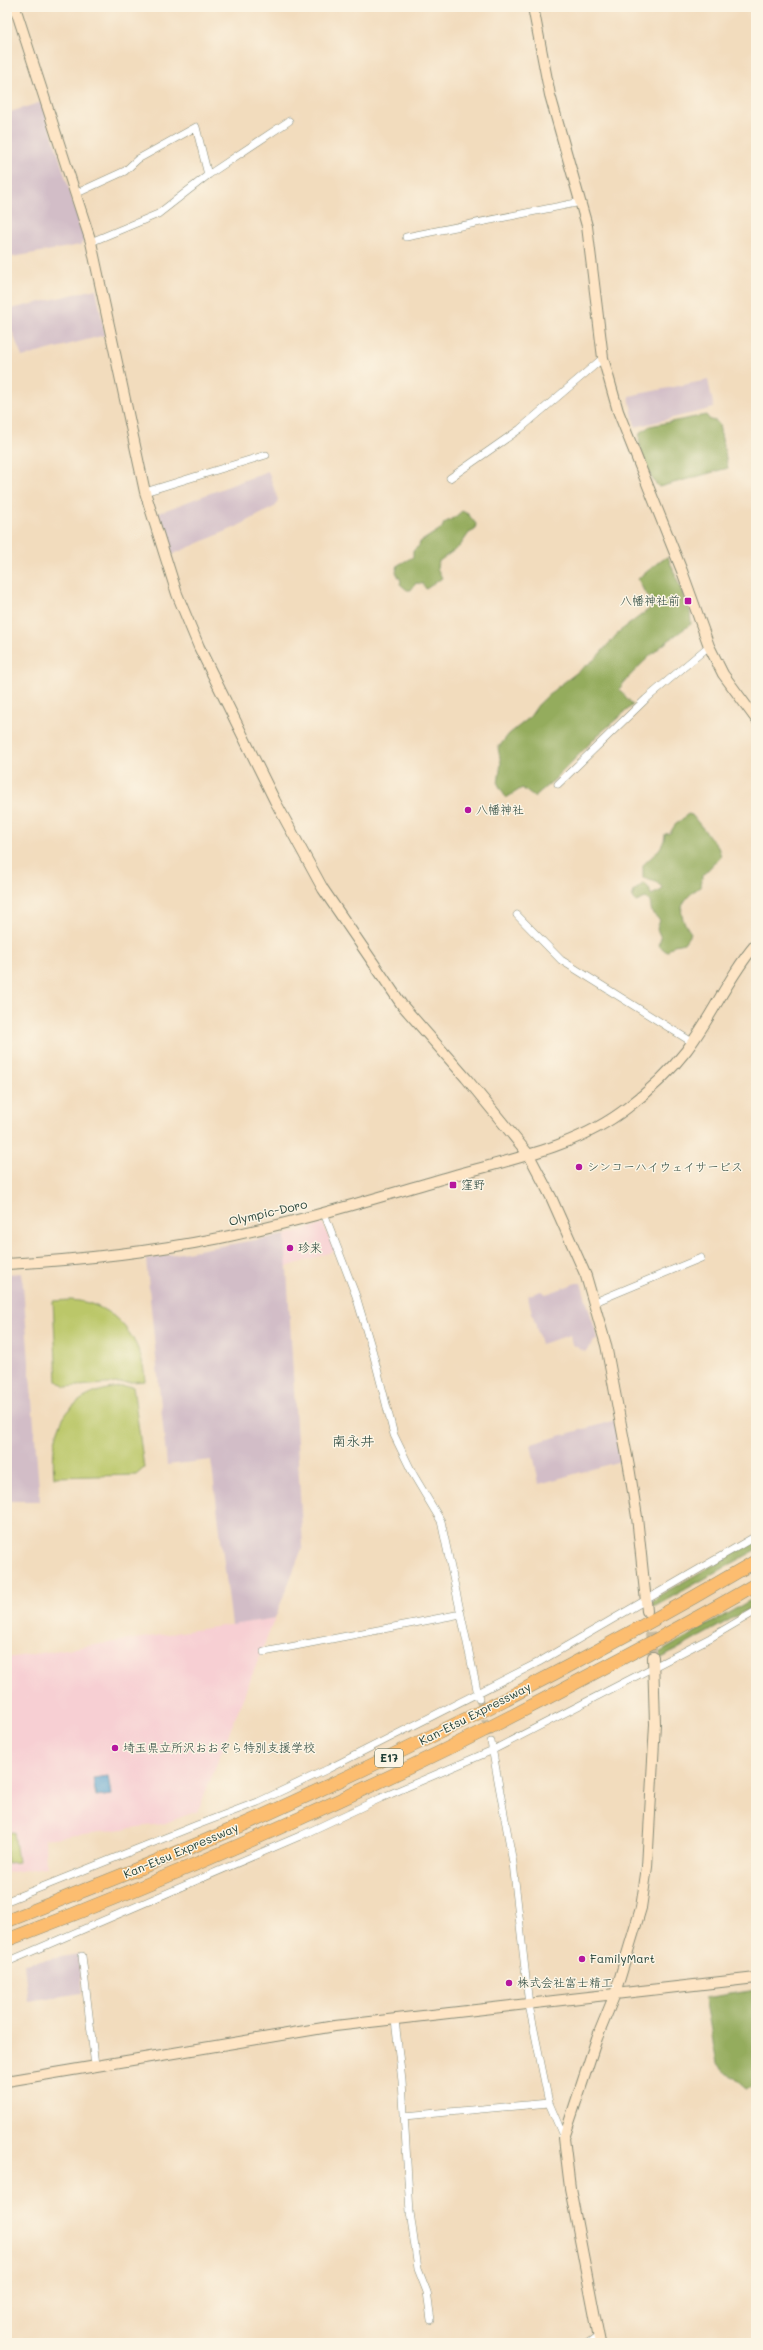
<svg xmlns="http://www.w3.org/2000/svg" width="763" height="2350" viewBox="0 0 763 2350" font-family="Mali,'Klee One',sans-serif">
  <rect width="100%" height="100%" fill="#fcf5e5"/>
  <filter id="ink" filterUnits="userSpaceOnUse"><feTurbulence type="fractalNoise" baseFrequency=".025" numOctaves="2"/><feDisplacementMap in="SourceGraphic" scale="8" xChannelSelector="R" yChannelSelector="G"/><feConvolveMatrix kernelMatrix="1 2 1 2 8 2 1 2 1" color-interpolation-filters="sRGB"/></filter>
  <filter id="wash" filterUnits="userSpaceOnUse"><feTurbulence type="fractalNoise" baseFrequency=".012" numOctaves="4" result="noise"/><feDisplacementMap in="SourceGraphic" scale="16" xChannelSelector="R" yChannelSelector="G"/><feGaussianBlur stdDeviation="0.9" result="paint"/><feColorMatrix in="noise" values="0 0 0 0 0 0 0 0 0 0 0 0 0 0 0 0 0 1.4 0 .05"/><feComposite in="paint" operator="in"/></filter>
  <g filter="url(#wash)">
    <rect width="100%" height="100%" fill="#f2dcbd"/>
    <path fill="#f7cfd3" d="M323,1224L335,1251L286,1267L285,1235Z
      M275,1618L198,1811L162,1824L45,1839L46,1867L7,1873V1658Z"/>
    <path fill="#d2bdc7" d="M42,102L85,240L80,245L7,258V113Z
      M96,289L105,335L22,357L7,318V310Z
      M708,380L714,408L635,427L629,396Z
      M268,471L278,500L276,506L236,527L171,555L158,513Z
      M285,1235L303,1546L275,1618L232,1625L211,1460L167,1465L146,1259Z
      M22,1273L40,1501H7V1274Z
      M576,1283H581L598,1339L594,1341L585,1352L572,1344L570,1335L541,1344L528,1298L529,1295L541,1291L546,1294L552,1292Z
      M616,1420L624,1460L539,1484L531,1444Z
      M78,1954L82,1993L28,2001L24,1964Z"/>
    <path fill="#bbc769" stroke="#6d824e" d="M71,1300C115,1303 143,1339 145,1381L65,1387L57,1381L53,1301Z
      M133,1386L144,1468L136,1475L54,1477C49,1417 74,1388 133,1386Z
      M14,1832L18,1862L7,1863V1833Z"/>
    <path fill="#94ac5d" stroke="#5a7448" d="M706,415L710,420L716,421L719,425L728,468L659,487C649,479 636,445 640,433L650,426Z
      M462,511L468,514L476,524L475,530L469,533L460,546L438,562L437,568L442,578L426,589L423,584L416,583L411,590H407L400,584L401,581L396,572L398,565L413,557V551L419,546L420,542L442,528L444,523L454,518Z
      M668,557L690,611L691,624C665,642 638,664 619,689L633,705L598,735L555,779L534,797L522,788L506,798L498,784L501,763L498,748L509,734L529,718L538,705L555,689L595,659L620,631L656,604L645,593L638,579L661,560Z
      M688,814L692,815L718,847L721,856L702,876L701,886C680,901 675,911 691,933L684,943L674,945L667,952L658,945L661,938L657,929L660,920L652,913L650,902L646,898L636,902L632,898L634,891L644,883L649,888L651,895L662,890V887L656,882L643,878V865C653,855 664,849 665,834L670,833L675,825Z
      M756,1541V1550L652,1608L653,1601L658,1596Z
      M756,1597V1605L660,1659L657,1654Z
      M756,1990V2086L746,2089L717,2063L705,1998Z"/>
    <path fill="#59a1d0" stroke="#3c6f82" d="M108,1776L111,1795L96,1797L93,1778Z"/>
  </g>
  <g filter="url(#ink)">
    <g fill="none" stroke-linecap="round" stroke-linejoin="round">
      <path stroke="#c8bca2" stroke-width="7" stroke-dasharray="7 3.5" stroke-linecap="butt" d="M479,1699L491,1742"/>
      <path stroke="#c8bca2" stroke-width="10" stroke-dasharray="10 5" stroke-linecap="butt" d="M648,1617L653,1657"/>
      <g stroke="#888c78" stroke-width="8">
        <path id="street" d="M75,194L125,171L138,159L196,127L208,175
          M406,237L581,202
          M91,242L158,214L208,175L289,121
          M450,478L520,429L603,358
          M145,492L266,455
          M558,784L646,699L709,646
          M517,915L561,960L692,1042
          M324,1213L356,1296L373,1353L394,1435L413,1474L441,1521L479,1699
          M595,1302L701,1258
          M264,1652L461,1614
          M491,1742L513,1863L529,2005L549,2103L564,2138
          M7,1901L197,1825L258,1802L328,1769L539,1662L756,1536
          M82,1956L95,2066
          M7,1962L300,1836L381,1798L493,1750L710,1638L756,1611
          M395,2020L402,2081L410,2212L418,2269L427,2292L431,2320
          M404,2116L549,2103
          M588,2343L599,2335"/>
      </g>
      <g stroke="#888c78" stroke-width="12">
        <path id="secondary" d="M15,7L91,242L145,492L177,594L199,647L275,801L323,889L402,1005L466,1078L529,1155L551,1197L586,1276L606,1345L629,1467L637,1517L647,1611
          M533,7L550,95L587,226L603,358L618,411L682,571L709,646L723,674L756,719
          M7,1264C78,1260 150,1252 220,1238C299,1222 375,1198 452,1176C512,1159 577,1147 627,1108C648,1092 669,1073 686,1051C712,1017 728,977 756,944
          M7,2081L335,2026L615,1994L641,1908L647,1867L655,1724L653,1657
          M600,2343L570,2188L564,2138L597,2038L615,1994L756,1978"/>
      </g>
      <g stroke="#888c78" stroke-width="14">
        <path id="highway" d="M7,1921C87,1889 168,1858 247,1823C421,1745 592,1658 756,1561
          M7,1940C207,1864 403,1776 592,1674C647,1645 702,1616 756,1584"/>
      </g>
      <use href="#street" stroke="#fff" stroke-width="7"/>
      <use href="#secondary" stroke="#fee5c5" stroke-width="10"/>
      <use href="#highway" stroke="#fcbd6f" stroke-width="13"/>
    </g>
  </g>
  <g fill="#b5179e" stroke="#fcf5e5" stroke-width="1.5">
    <rect x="684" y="597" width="8" height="8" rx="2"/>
    <circle cx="468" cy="810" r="4"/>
    <circle cx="579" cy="1167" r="4"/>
    <rect x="449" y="1181" width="8" height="8" rx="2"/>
    <circle cx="290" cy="1248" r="4"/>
    <circle cx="115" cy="1748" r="4"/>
    <circle cx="582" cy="1959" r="4"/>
    <circle cx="509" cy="1983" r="4"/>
  </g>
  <g text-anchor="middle" stroke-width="3" stroke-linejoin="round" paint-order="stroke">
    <rect fill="#fcf5e5" stroke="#617469" stroke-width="1" x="375" y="1749" width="28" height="18" rx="3"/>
    <g font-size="11" font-weight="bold" fill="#1f3d34">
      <text x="389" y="1762">E17</text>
    </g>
    <g font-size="12" fill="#1f3d34" stroke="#fcf5e5" text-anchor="start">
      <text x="680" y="605" text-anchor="end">八幡神社前</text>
      <text x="476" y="814">八幡神社</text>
      <text x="587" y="1171">シンコーハイウェイサービス</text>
      <text x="461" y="1189">窪野</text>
      <text x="298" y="1252">珍来</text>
      <text x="123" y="1752">埼玉県立所沢おおぞら特別支援学校</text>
      <text x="590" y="1963">FamilyMart</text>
      <text x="517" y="1987">株式会社富士精工</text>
    </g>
    <g font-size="12" fill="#1f3d34" stroke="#fcf5e5">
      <text transform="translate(268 1213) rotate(-13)" y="4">Olympic-Doro</text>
      <text transform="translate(475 1714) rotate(-27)" y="4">Kan-Etsu Expressway</text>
      <text transform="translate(181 1851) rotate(-23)" y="4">Kan-Etsu Expressway</text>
    </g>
    <g font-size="14" fill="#1f3d34" stroke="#fcf5e5">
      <text x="353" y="1446">南永井</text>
    </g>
  </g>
  <rect width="763" height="2350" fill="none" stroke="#fcf5e5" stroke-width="24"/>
</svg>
